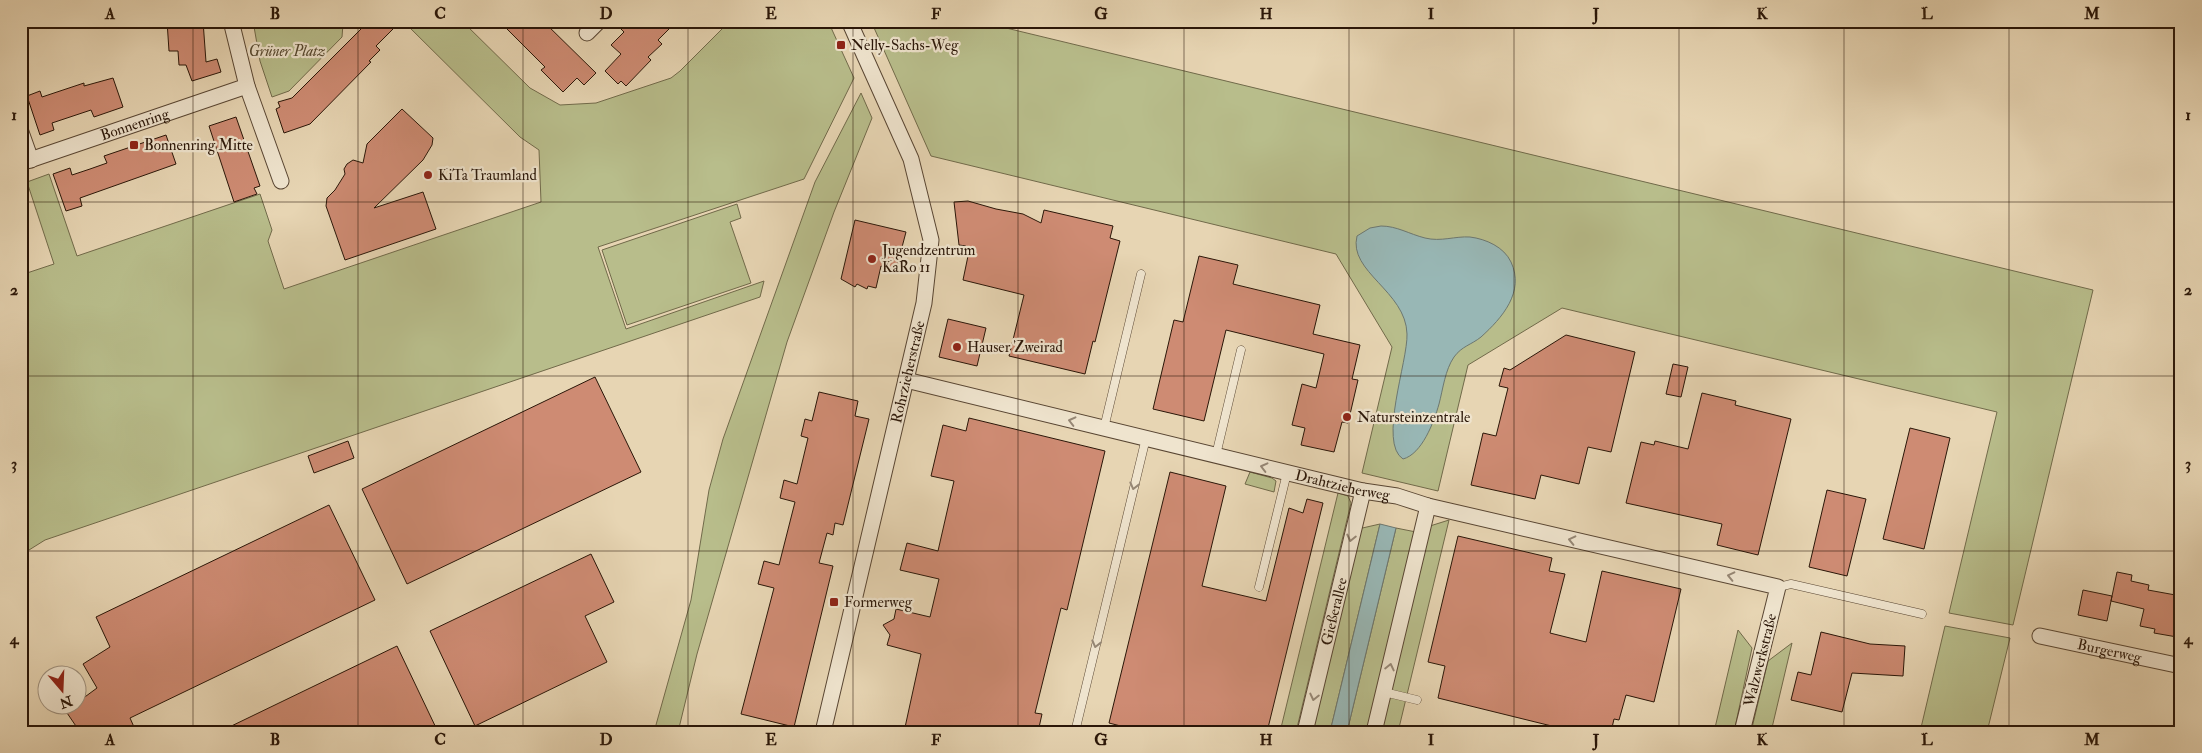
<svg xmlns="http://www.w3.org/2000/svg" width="2202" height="753" viewBox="0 0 2202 753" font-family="'IM FELL Double Pica',serif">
  <rect width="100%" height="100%" fill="#e7d5b3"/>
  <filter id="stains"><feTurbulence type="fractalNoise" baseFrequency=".004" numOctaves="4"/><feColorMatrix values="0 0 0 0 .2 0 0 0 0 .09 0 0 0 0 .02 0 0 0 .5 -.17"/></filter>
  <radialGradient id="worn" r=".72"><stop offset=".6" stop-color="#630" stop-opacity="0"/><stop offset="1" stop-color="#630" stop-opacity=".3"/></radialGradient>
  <path fill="#b8bd8b" stroke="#716a4a" d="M253,21H346L343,24L342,37L289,91L272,97L260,61Z
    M403,21H462L530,88L560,105L596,103L671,78L680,71L730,21H828L854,78L804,179L598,247L626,329L764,281L760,297L45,540L21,555V275L54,264L27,182L49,174L77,256L260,194L272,230L268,241L284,289L541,202L539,150L520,137Z
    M871,21H977L2093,290L2013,625L1949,613L1997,412L1562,308L1468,365L1438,491L1362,473L1392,347L1336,254L931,156Z
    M861,93L872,118L834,212L787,342L697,654L678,732H654L691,600L709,490L723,439L815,182Z
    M737,204L741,218L730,222L751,283L627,325L602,250Z
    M1250,472L1272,478L1276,481L1274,492L1245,484Z
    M1338,493L1348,496L1351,503L1296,732H1280Z
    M1449,520L1398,732H1380L1430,526Z
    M1380,524L1330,732H1309L1358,529Z
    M1396,528L1416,532L1369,732H1347Z
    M1945,626L2010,638L1987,732H1920Z
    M1738,630L1752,648L1734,732H1714Z
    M1792,643L1771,732H1751L1768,661Z"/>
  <path fill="#98b7b5" stroke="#6c7770" d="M1381,226C1397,226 1409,234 1425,238C1441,242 1455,236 1470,237C1486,239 1504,247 1511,262C1525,292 1502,318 1481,337C1471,345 1462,346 1454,357C1445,370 1443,389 1439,404C1434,422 1422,454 1403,459C1378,443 1408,361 1407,334C1406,291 1348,272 1357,236L1370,228Z
    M1380,524L1396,528L1347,732H1330Z"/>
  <path fill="#ce8b73" stroke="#2a1608" d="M167,21H203L206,62L217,59L221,72L192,81L186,65H179L178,51H169Z
    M369,21H401L376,46L380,50L369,61L371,62L310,124L284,133L276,109L280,107L278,102L292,98Z
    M499,21H543L596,73L584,85L577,78L563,92L541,70L545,67Z
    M613,21H661L669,29L658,40L662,44L648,57L651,60L626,86L621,81L618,84L605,71L621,54L611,45L624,32Z
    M113,78L123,107L94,117L91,110L52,123L54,130L40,135L27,96L40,91L42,97L84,83V86Z
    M402,109L433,138L432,145L423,160L374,208L423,192L436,229L345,260L326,206L327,198L335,190L345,174L344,169L347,164L353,160L363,163L367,144Z
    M236,117L260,186L254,188L257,194L234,202L209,126Z
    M166,135L176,164L80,198L82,206L66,211L53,174L70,168L72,175L90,169L107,163L104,156Z
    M968,201L996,209L1023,214L1041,223L1044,210L1113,226L1110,238L1120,241L1095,342L1093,341L1085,374L1009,356L1024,295L963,280L968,256L964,255L966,246L959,245L954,202Z
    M855,220L906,232L896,270L881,266L876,288L868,286L867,289L857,284L855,287L841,279Z
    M1199,256L1238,265L1233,284L1320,305L1313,334L1360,345L1352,379L1358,380L1348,423L1342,422L1334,452L1301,445L1305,428L1292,425L1302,384L1316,388L1324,354L1226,330L1204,421L1153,409L1174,320L1183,322Z
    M948,319L986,328L977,366L939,357Z
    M1566,335L1635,352L1611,452L1588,447L1579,484L1541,475L1535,499L1471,485L1483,433L1496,436L1508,388L1499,386L1504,368L1510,370Z
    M1673,364L1688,367L1681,397L1666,394Z
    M595,377L641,472L407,584L362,489Z
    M819,392L858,401L855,416L869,419L843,525L835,523L833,535L827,533L819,563L833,566L794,727L741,714L774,588L758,584L764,561L779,565L795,502L780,498L784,480L797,484L808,438L801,436L805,419L812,421Z
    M1702,393L1736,401L1735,405L1791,419L1758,555L1717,545L1722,524L1626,503L1641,442L1654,445L1655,441L1688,449Z
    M969,418L1105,451L1067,610L1061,608L1035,713L1042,714L1038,732H904L921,654L887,645L890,635L883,625L894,619L896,609L930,617L939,579L900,570L907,543L938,551L954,481L931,476L943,425L966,431Z
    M1910,428L1950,438L1924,549L1883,539Z
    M348,441L354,458L314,473L308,456Z
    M1170,472L1226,486L1202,586L1266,601L1289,508L1303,513L1307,499L1323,503L1267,732H1144L1109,723Z
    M1827,490L1866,499L1847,576L1809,567Z
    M329,505L375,600L130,718L134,727L127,732H80L65,710L72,706H78V702L97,688L83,664L110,647L96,617Z
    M1458,536L1552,558L1549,571L1565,574L1550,633L1586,642L1602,571L1681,589L1654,702L1626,695L1619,720L1614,719L1611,732H1576L1438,698L1445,666L1428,662Z
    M591,554L614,602L585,616L607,662L475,726L430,631Z
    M2117,572L2132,575L2131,581L2149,585L2148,590L2181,596V635L2178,634L2177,637L2154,633L2155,629L2140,626L2144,609L2111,601Z
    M2083,590L2112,596L2107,621L2078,615Z
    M1821,632L1870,644L1905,646L1903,676L1852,673L1842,712L1791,700L1798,672L1811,675Z
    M397,646L438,732H219Z"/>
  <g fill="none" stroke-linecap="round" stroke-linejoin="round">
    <g stroke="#594633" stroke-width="9">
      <path id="service" d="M1104,428L1141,274
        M1216,455L1241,350
        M1259,587L1287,473
        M1778,587L1791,584L1922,614
        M1384,692L1417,700
        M1075,732L1146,438"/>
    </g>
    <g stroke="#594633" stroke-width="17">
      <g id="minor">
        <path d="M587,33L599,21"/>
        <path d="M247,86L281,181"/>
        <path d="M21,132L31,160"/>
        <path id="s1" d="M21,163L247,86L231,21"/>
        <path id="s2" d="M906,380L1363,491L1397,496L1428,506L1778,587L1742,732"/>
        <path id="s3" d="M2040,636L2181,666"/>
        <path id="s4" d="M823,732L924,303L931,240L911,159L849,21"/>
        <path id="s5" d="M1305,732L1363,491"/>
        <path d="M1374,732L1428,506"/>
      </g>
    </g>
    <use href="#service" stroke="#efe4ce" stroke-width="8"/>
    <use href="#minor" stroke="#efe4ce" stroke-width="15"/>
  </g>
  <defs><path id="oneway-chevron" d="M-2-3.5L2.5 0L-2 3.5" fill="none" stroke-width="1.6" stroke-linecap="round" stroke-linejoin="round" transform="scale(1.25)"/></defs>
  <g stroke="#968775">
    <use href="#oneway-chevron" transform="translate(1072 421) rotate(-166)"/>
    <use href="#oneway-chevron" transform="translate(1264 467) rotate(-166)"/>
    <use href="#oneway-chevron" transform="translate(1134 486) rotate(104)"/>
    <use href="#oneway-chevron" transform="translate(1351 538) rotate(103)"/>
    <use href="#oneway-chevron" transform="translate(1572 540) rotate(-167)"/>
    <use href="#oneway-chevron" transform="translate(1731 576) rotate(-167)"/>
    <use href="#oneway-chevron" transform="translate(1096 644) rotate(104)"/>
    <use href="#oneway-chevron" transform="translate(1390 667) rotate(-77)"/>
    <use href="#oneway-chevron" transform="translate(1314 697) rotate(103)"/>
  </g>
  <path fill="none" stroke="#2a1608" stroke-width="1" stroke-opacity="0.55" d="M193,21V732M358,21V732M523,21V732M688,21V732M853,21V732M1018,21V732M1184,21V732M1349,21V732M1514,21V732M1679,21V732M1844,21V732M2009,21V732M21,202H2181M21,376H2181M21,551H2181"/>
  <g fill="#8f2418" stroke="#efe4ce" stroke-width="2">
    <rect x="836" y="40" width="10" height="10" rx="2.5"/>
    <rect x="129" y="140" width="10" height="10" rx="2.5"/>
    <circle cx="428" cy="175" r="5"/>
    <circle cx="872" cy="259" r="5"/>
    <circle cx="957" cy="347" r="5"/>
    <circle cx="1347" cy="417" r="5"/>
    <rect x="829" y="597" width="10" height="10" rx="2.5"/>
  </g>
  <g text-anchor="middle" stroke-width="4.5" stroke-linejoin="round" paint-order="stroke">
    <g font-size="15" fill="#2a1608" stroke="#efe4ce" text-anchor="start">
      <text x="851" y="50">Nelly-Sachs-Weg</text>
      <text x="144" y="150">Bonnenring Mitte</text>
      <text x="438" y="180">KiTa Traumland</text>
      <text x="882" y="255">Jugendzentrum<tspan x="882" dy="17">KaRo 11</tspan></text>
      <text x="967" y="352">Hauser Zweirad</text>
      <text x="1357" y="422">Natursteinzentrale</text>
      <text x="844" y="607">Formerweg</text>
    </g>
    <g font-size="15" font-style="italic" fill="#55482f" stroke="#efe4ce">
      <text x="287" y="56">Grüner Platz</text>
    </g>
    <g font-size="15" fill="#2a1608" stroke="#efe4ce">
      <text dy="5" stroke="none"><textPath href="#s1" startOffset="120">Bonnenring</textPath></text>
      <text dy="5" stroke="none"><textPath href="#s4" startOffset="370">Rohrzieherstraße</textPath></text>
      <text dy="5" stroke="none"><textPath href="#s2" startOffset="449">Drahtzieherweg</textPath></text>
      <text dy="5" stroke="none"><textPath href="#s5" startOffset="124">Gießerallee</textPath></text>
      <text dy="5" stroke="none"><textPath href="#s3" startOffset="71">Burgerweg</textPath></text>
      <text transform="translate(1760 660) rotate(-76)" y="5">Walzwerkstraße</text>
    </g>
  </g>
  <rect width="2202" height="753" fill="none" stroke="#e7d5b3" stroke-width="55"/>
  <g transform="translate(62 690) rotate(161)"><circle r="24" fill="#efe4ce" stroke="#a0927f"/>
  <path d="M0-4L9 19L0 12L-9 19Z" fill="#8f2418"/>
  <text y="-8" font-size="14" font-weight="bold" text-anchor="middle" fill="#2a1608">N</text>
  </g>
  <rect x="28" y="28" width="2146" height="698" fill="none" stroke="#2a1608" stroke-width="2"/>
  <g font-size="16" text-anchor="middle" font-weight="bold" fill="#2a1608">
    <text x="110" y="19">A</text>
    <text x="275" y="19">B</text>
    <text x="440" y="19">C</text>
    <text x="606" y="19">D</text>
    <text x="771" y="19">E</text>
    <text x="936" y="19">F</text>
    <text x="1101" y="19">G</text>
    <text x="1266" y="19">H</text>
    <text x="1431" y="19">I</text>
    <text x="1596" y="19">J</text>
    <text x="1762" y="19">K</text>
    <text x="1927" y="19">L</text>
    <text x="2092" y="19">M</text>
    <text x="14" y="120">1</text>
    <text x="2188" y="120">1</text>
    <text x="14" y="295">2</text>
    <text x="2188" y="295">2</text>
    <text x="14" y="469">3</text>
    <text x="2188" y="469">3</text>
    <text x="14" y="644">4</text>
    <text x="2188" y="644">4</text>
    <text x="110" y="745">A</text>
    <text x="275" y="745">B</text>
    <text x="440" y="745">C</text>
    <text x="606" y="745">D</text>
    <text x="771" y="745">E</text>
    <text x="936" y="745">F</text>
    <text x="1101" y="745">G</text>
    <text x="1266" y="745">H</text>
    <text x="1431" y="745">I</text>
    <text x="1596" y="745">J</text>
    <text x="1762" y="745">K</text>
    <text x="1927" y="745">L</text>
    <text x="2092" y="745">M</text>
  </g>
  <rect width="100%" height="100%" filter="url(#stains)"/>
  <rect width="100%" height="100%" fill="url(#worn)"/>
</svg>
